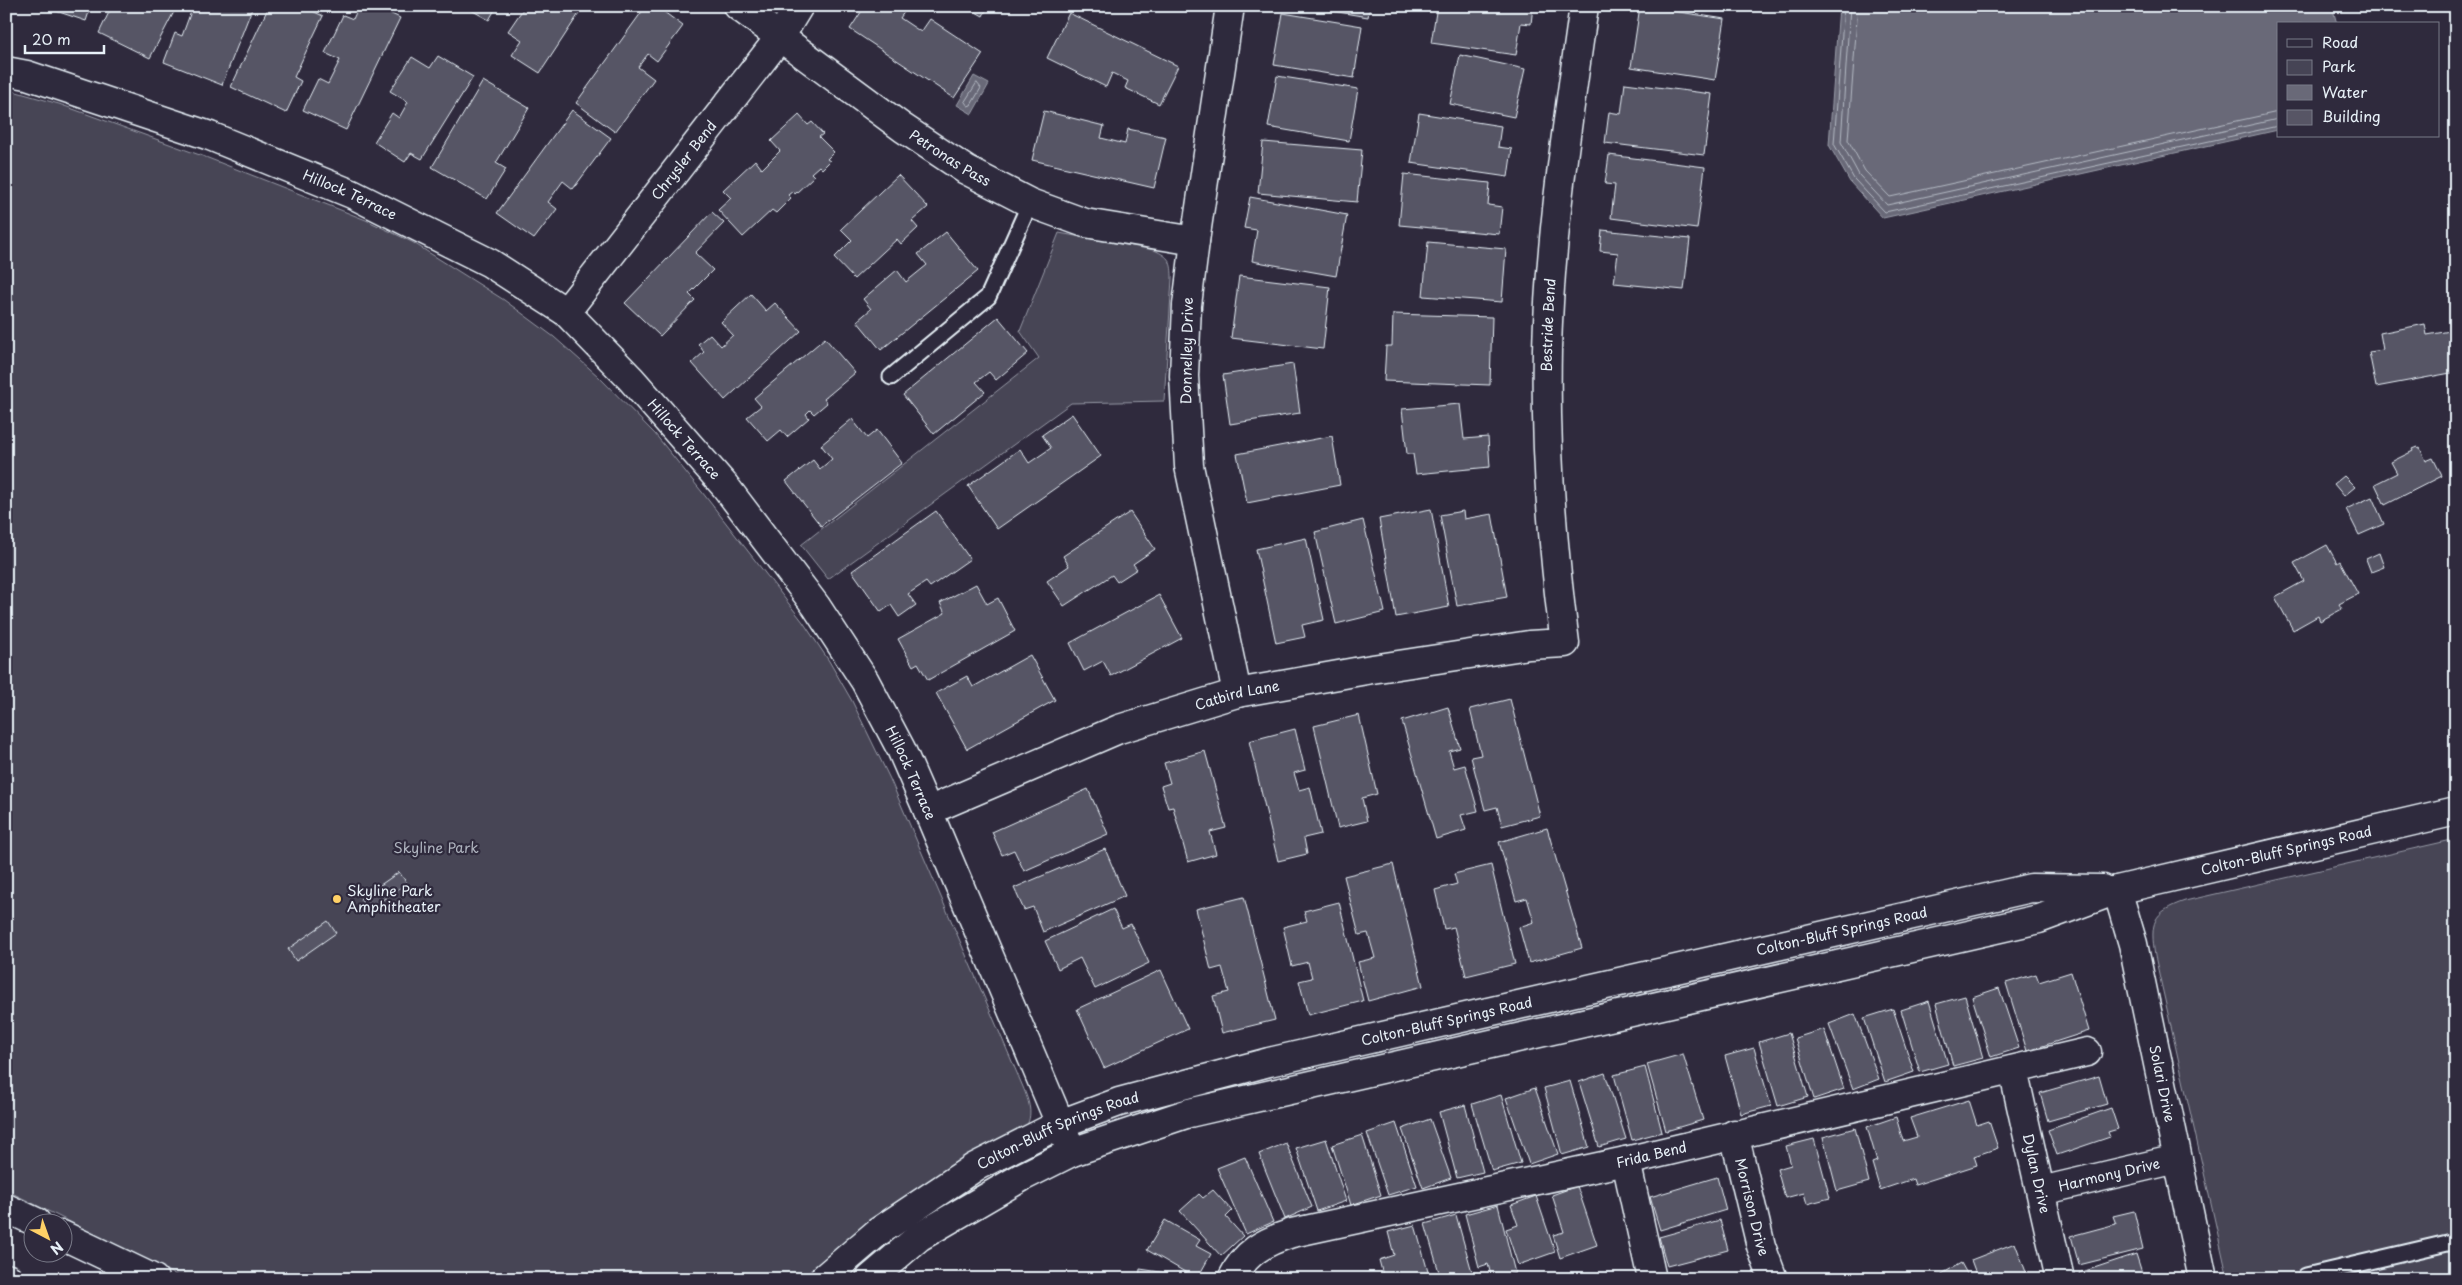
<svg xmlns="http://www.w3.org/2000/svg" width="2462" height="1285" viewBox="0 0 2462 1285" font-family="'Playpen Sans',sans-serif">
  <rect width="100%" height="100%" fill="#2f2a3d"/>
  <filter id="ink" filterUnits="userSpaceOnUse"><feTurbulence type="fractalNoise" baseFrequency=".02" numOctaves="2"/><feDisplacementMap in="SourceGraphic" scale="10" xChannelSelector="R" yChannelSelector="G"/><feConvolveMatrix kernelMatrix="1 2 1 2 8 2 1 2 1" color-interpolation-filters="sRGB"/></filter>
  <g filter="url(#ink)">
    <path fill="#464455" stroke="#979aa6" d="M6,89L59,104L208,158L366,220L412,242L504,300L554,337L598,376L655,434L702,492L803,622L829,661L852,701L890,779L1023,1087C1029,1102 1034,1114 1025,1129L880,1217L806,1279H184L6,1190Z
      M1059,233L1154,250C1170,257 1172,262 1172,279L1164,401L1071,403L828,579L801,545L1039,358L1020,331Z
      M2456,839V1279H2228L2155,956C2150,923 2152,912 2185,901Z"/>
    <path fill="#696978" stroke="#9c9fab" d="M1839,6H2332L2337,24H2278V130L1883,218L1850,182L1829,145Z
      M974,76L989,84L972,114L957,105Z"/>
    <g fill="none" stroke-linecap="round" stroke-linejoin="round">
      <path stroke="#b5bbc5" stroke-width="1" d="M1844,6L1834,144L1854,179L1885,212L2278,126
        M1850,6L1841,142L1859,175L1887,205L2278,119
        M1858,6L1848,140L1865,171L1890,197L2278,112
        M977,83L981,88L971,105L968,106L965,102Z"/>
    </g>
    <path fill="#575565" stroke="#e8f1f8" d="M41,6H91L86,21Z
      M112,6H177L150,58L99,33Z
      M193,6H253L222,85L164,62L175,33L182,36Z
      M269,6H302L323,16L294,77L301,81L286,113L231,87Z
      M359,6H375L400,18L346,130L303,110L318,79L328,84L340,60L325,53L343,15L353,19Z
      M464,6H497L489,20Z
      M525,6H584L540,73L512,55L522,40L508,31Z
      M646,6H656L683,26L657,61L648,54L638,67L654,79L615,132L576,103Z
      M865,6H904L907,8L900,18L921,32L930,19L983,54L954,98L850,29Z
      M965,6H988L983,16Z
      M1302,6H1370L1368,17Z
      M1437,6H1533L1531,24L1521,23L1516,55L1431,43Z
      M1640,6L1725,19L1715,80L1631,67Z
      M1069,13L1178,66L1159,104L1125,88L1128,81L1112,73L1106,87L1047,58Z
      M1283,13L1362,26L1354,78L1274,65Z
      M1460,55L1525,69L1514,117L1450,104Z
      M438,56L473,77L422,159L411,153L405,162L374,142L392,113L399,118L408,102L390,91L412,57L430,68Z
      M1277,76L1358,89L1349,141L1268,127Z
      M483,81L529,108L496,163L506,169L487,199L432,167Z
      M1625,83L1712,94L1704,155L1605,143L1609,112L1621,114Z
      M572,110L611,138L573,189L563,181L548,202L557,209L534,239L497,213Z
      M1044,111L1104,126L1101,138L1125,144L1128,129L1166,137L1154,188L1032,160Z
      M1419,113L1501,126L1498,147L1512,149L1508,177L1411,163Z
      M799,115L808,125L812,122L823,134L819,137L834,152L827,159L830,161L822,169L819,166L811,173L814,176L795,194L793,191L788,195L791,198L776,213L772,210L743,237L718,210L731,198L723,190L755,160L762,169L780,151L771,141Z
      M1263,142L1362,150L1357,202L1258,193Z
      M1609,155L1705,167L1697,229L1611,218L1615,185L1605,184Z
      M1404,174L1490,183L1488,205L1502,207L1499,234L1399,225Z
      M898,175L928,207L912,221L918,228L901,244L897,239L854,279L834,258L852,240L841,229Z
      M1250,197L1347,215L1336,276L1252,261L1257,230L1244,228Z
      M712,212L724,223L695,253L713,270L689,294L695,300L660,336L625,303Z
      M1602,230L1690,239L1684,290L1614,283L1618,253L1600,251Z
      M946,232L978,271L881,350L857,321L871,309L863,299L897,270L906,282L927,265L918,254Z
      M1428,242L1506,249L1502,302L1423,296Z
      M1239,276L1330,287L1323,349L1231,338Z
      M751,294L766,311L775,303L801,331L725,400L692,363L704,352L698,344L710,334L721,346L733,335L721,322Z
      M1393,314L1492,317L1490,385L1384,381L1386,346H1392Z
      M998,317L1028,353L996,380L989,372L976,382L985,392L934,434L903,395Z
      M2425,324L2427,335L2456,330V372L2376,387L2369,352L2383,350L2380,333Z
      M825,338L855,373L824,399L827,403L814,414L810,410L806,414L809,418L787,437L781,430L768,441L747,417L761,406L754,398Z
      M1293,364L1300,413L1230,424L1223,375Z
      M1460,404L1464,439L1488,437L1490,467L1416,474L1413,454H1407L1402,409Z
      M1072,414L1101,456L997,529L968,486L1020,449L1029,463L1051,448L1042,435Z
      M852,419L867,438L877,430L902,463L821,526L786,481L813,460L820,469L832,459L821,445Z
      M1332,436L1340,485L1247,503L1237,454Z
      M2417,447L2418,449L2420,448L2426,461L2433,458L2442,476L2385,505L2375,484L2397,473L2391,462L2413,451L2412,449Z
      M2344,476L2355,487L2344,496L2334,484Z
      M2372,497L2384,524L2359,535L2346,509Z
      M1431,509L1449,607L1396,617L1379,519Z
      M936,511L970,559L930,587L926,582L908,594L916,605L899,617L891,605L881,612L852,571Z
      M1463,511L1464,519L1492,514L1507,597L1457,606L1440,515Z
      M1130,512L1155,549L1133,564L1137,569L1117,582L1112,575L1064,606L1047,581L1069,566L1063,556Z
      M1363,520L1385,612L1336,624L1315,532Z
      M1306,538L1324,620L1302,625L1305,637L1276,643L1256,549Z
      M2327,545L2337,563L2340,561L2358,594L2339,604L2342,609L2320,621L2318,616L2293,630L2275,597L2304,581L2294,563Z
      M2379,553L2384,567L2371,572L2366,559Z
      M976,584L987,604L998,598L1015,631L928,680L918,663L913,666L898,639L945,613L940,603Z
      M1159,595L1182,638L1111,676L1103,661L1084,671L1070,643Z
      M1030,655L1055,700L967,749L936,693L967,676L973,687Z
      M1510,699L1540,816L1502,826L1497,807L1485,810L1471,757L1481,755L1470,709Z
      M1448,707L1460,748L1449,751L1454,768L1465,765L1478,811L1461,815L1466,830L1436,839L1402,721Z
      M1359,715L1377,794L1362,798L1367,821L1338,828L1314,726Z
      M1295,729L1305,770L1294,773L1299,790L1310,787L1321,834L1304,838L1307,854L1278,861L1249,741Z
      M1205,751L1226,828L1210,832L1216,854L1188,862L1173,807L1168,808L1161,786L1170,783L1164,763Z
      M1088,789L1108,834L1024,871L1014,850L1002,855L992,832Z
      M1547,828L1582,948L1529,963L1519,927L1534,922L1527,898L1516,901L1499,842Z
      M1105,849L1125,896L1043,932L1033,907L1024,910L1014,888Z
      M1393,864L1423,986L1368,1001L1358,962L1375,958L1368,933L1359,935L1344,876Z
      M1491,865L1515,964L1466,976L1454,927L1444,929L1435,890L1457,884L1454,874Z
      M399,872L407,883L368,910L360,899Z
      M1244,897L1275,1020L1222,1033L1213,996L1229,992L1222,967L1211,970L1196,909Z
      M1339,902L1363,1001L1308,1015L1299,981L1312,978L1308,962L1292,966L1283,927L1307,921L1304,911Z
      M1113,909L1122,928L1131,924L1149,963L1095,989L1080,958L1058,969L1045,941Z
      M328,921L336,933L296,961L288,949Z
      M1161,970L1188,1029L1104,1068L1077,1009Z
      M2071,972L2089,1031L2027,1051L2006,983L2036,974L2039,982Z
      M1999,988L2019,1048L1991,1057L1972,997Z
      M1965,996L1983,1058L1953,1066L1936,1004Z
      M1929,1001L1948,1064L1920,1072L1901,1010Z
      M1893,1009L1914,1072L1885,1082L1864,1018Z
      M1855,1014L1879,1079L1853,1089L1829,1024Z
      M1824,1029L1844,1089L1814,1099L1795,1038Z
      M1789,1033L1808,1097L1778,1106L1759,1042Z
      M1754,1048L1771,1106L1741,1114L1725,1056Z
      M1683,1054L1703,1120L1666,1131L1647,1064Z
      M1645,1067L1662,1132L1632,1140L1614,1075Z
      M1605,1073L1626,1139L1599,1147L1579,1082Z
      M2099,1076L2107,1104L2048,1121L2040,1093Z
      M1570,1081L1589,1147L1562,1155L1544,1088Z
      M1535,1088L1558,1154L1529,1164L1506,1098Z
      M1501,1095L1521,1163L1492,1171L1472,1104Z
      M1969,1100L1977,1125L1989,1121L1998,1148L1974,1156L1977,1165L1915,1185L1913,1179L1880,1190L1872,1163L1877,1161L1867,1127L1896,1117L1903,1141L1917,1137L1910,1118Z
      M1465,1105L1483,1172L1457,1178L1439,1112Z
      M2111,1108L2118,1129L2108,1132L2110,1137L2057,1155L2048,1130Z
      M1430,1119L1451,1178L1423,1188L1402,1129Z
      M1396,1123L1417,1186L1388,1195L1367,1133Z
      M1855,1128L1869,1182L1837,1191L1823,1137Z
      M1362,1135L1381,1195L1351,1205L1332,1145Z
      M1326,1139L1346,1201L1317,1211L1296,1148Z
      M1814,1139L1830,1198L1807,1204L1804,1193L1785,1198L1777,1169L1791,1165L1786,1146Z
      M1286,1143L1312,1207L1285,1219L1259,1154Z
      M1245,1157L1273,1222L1246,1234L1217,1168Z
      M1717,1177L1726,1210L1660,1230L1650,1197Z
      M1577,1186L1597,1245L1560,1258L1553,1235L1564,1232L1552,1195Z
      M1213,1190L1232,1211L1226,1217L1243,1236L1221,1256L1180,1211L1199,1194L1203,1198Z
      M1536,1196L1555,1252L1518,1265L1506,1229L1518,1225L1511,1205Z
      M1498,1205L1515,1273L1492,1279L1488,1264L1479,1267L1465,1214Z
      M2134,1211L2143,1249L2079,1265L2071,1236L2116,1224L2113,1216Z
      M1456,1215L1474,1279H1441L1425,1224Z
      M1165,1220L1200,1240L1196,1246L1211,1254L1197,1279L1147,1250Z
      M1720,1220L1728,1250L1667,1266L1659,1237Z
      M1415,1225L1430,1279H1384L1379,1260L1394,1255L1388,1232Z
      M2015,1243L2026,1272L2010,1279H1978L1971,1260Z
      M2136,1254L2144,1279H2081L2079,1273Z
      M1961,1263L1970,1279H1933Z
      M1140,1269L1167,1273L1166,1279H1139Z"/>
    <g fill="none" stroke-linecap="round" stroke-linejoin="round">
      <g stroke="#e8f1f8" stroke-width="19">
        <path id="service" d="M891,377L988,297L1030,203
          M2306,1279V1276L2456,1241"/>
      </g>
      <g stroke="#e8f1f8" stroke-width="31">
        <g id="minor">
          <path id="s1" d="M738,6L903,128L966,170L1030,203L1085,223L1195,241"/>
          <path d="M1230,6L1195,241L1187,305L1184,376L1189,466L1237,693"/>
          <path id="s2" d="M6,71L27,75L210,136L352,194L490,263L566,312L631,379L725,486L816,606L865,681L901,749L928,811L1072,1152"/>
          <path id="s3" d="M566,312L780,37L799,6"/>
          <path id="s4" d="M928,811L1119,729L1237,693L1372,669L1529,645L1565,643C1552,545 1545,447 1547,349C1550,234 1568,120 1584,6"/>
          <path id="s5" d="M2117,890L2133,944L2203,1279"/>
          <path id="s6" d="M2013,1070L2060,1279"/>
          <path id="s7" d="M1734,1134L1761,1246L1773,1279"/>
          <path d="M1626,1161L1652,1279"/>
          <path id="s8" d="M2041,1191L2177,1159"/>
          <path id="s9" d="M1232,1279C1245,1252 1264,1242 1292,1233L1626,1161L2087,1052"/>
        </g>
      </g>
      <g stroke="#e8f1f8" stroke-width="31">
        <g id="tertiary">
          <path d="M6,1208L36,1222"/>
          <path d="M62,1235L154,1279"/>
          <path d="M6,1278L9,1279"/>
          <path id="s10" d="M823,1279L878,1232L975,1167L1060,1124L1119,1102L1269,1062L2031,888L2103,889"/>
          <path id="s11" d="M870,1279L919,1237L1022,1177L1072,1152L1189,1113L2039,919L2117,890L2456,811"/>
        </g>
      </g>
      <use href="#service" stroke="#2f2a3d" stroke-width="15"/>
      <use href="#minor" stroke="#2f2a3d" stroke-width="28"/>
      <use href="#tertiary" stroke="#2f2a3d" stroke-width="28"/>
    </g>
  </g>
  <circle fill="#ffd166" stroke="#2f2a3d" stroke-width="2" cx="337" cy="899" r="5"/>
  <g text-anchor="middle" stroke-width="4.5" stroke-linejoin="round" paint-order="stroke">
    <g font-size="14" fill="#e8f1f8" stroke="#2f2a3d">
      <text dy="5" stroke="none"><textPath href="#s1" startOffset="261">Petronas Pass</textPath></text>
      <text dy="5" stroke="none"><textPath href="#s3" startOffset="192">Chrysler Bend</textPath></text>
      <text dy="5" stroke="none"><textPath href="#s2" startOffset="366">Hillock Terrace</textPath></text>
      <text dy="5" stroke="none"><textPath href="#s4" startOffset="982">Bestride Bend</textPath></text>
      <text transform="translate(1187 351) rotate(-89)" y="5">Donnelley Drive</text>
      <text dy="5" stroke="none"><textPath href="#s2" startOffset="786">Hillock Terrace</textPath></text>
      <text dy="5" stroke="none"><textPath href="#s4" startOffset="331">Catbird Lane</textPath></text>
      <text dy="5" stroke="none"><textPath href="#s2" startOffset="1191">Hillock Terrace</textPath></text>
      <text dy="5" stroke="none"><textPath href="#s11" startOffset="1492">Colton-Bluff Springs Road</textPath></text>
      <text dy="5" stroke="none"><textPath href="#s10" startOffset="1090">Colton-Bluff Springs Road</textPath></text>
      <text dy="5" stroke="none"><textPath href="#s10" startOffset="685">Colton-Bluff Springs Road</textPath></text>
      <text dy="5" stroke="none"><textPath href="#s5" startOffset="199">Solari Drive</textPath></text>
      <text dy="5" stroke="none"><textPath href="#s10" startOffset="280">Colton-Bluff Springs Road</textPath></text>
      <text dy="5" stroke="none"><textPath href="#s9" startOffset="446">Frida Bend</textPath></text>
      <text dy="5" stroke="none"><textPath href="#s6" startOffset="106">Dylan Drive</textPath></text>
      <text dy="5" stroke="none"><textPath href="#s8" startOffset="70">Harmony Drive</textPath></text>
      <text dy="5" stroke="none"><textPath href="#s7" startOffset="75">Morrison Drive</textPath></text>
    </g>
    <g font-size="14" fill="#afb4bf" stroke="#2f2a3d">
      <text x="436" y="853">Skyline Park</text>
    </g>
    <g font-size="14" fill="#e8f1f8" stroke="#2f2a3d" text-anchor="start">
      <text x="347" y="896">Skyline Park<tspan x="347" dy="16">Amphitheater</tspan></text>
    </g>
  </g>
  <rect width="2462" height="1285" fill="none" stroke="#2f2a3d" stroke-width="25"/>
  <rect x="12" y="12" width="2437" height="1260" fill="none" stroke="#e8f1f8" stroke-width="2" filter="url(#ink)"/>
  <rect x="2277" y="22" width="162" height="115" fill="#2f2a3d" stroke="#797a88"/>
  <rect x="2287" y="39" width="25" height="8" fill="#2f2a3d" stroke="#797a88"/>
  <text x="2322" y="48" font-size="15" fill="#e8f1f8">Road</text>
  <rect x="2287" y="60" width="25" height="15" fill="#464455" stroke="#797a88"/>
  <text x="2322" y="72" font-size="15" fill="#e8f1f8">Park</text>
  <rect x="2287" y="85" width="25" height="15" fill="#696978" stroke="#797a88"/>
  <text x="2322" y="98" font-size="15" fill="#e8f1f8">Water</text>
  <rect x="2287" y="110" width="25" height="15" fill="#575565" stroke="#797a88"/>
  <text x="2322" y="122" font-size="15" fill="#e8f1f8">Building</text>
  <g transform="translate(48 1238) rotate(139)"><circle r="24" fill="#2f2a3d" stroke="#797a88"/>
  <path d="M0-4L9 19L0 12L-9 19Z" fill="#ffd166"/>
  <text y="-8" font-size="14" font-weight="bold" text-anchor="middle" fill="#e8f1f8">N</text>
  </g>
  <path d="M25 45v8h79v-8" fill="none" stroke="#e8f1f8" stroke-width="2.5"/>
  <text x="32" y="45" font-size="15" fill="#e8f1f8" stroke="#2f2a3d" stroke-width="4" paint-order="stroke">20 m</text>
</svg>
